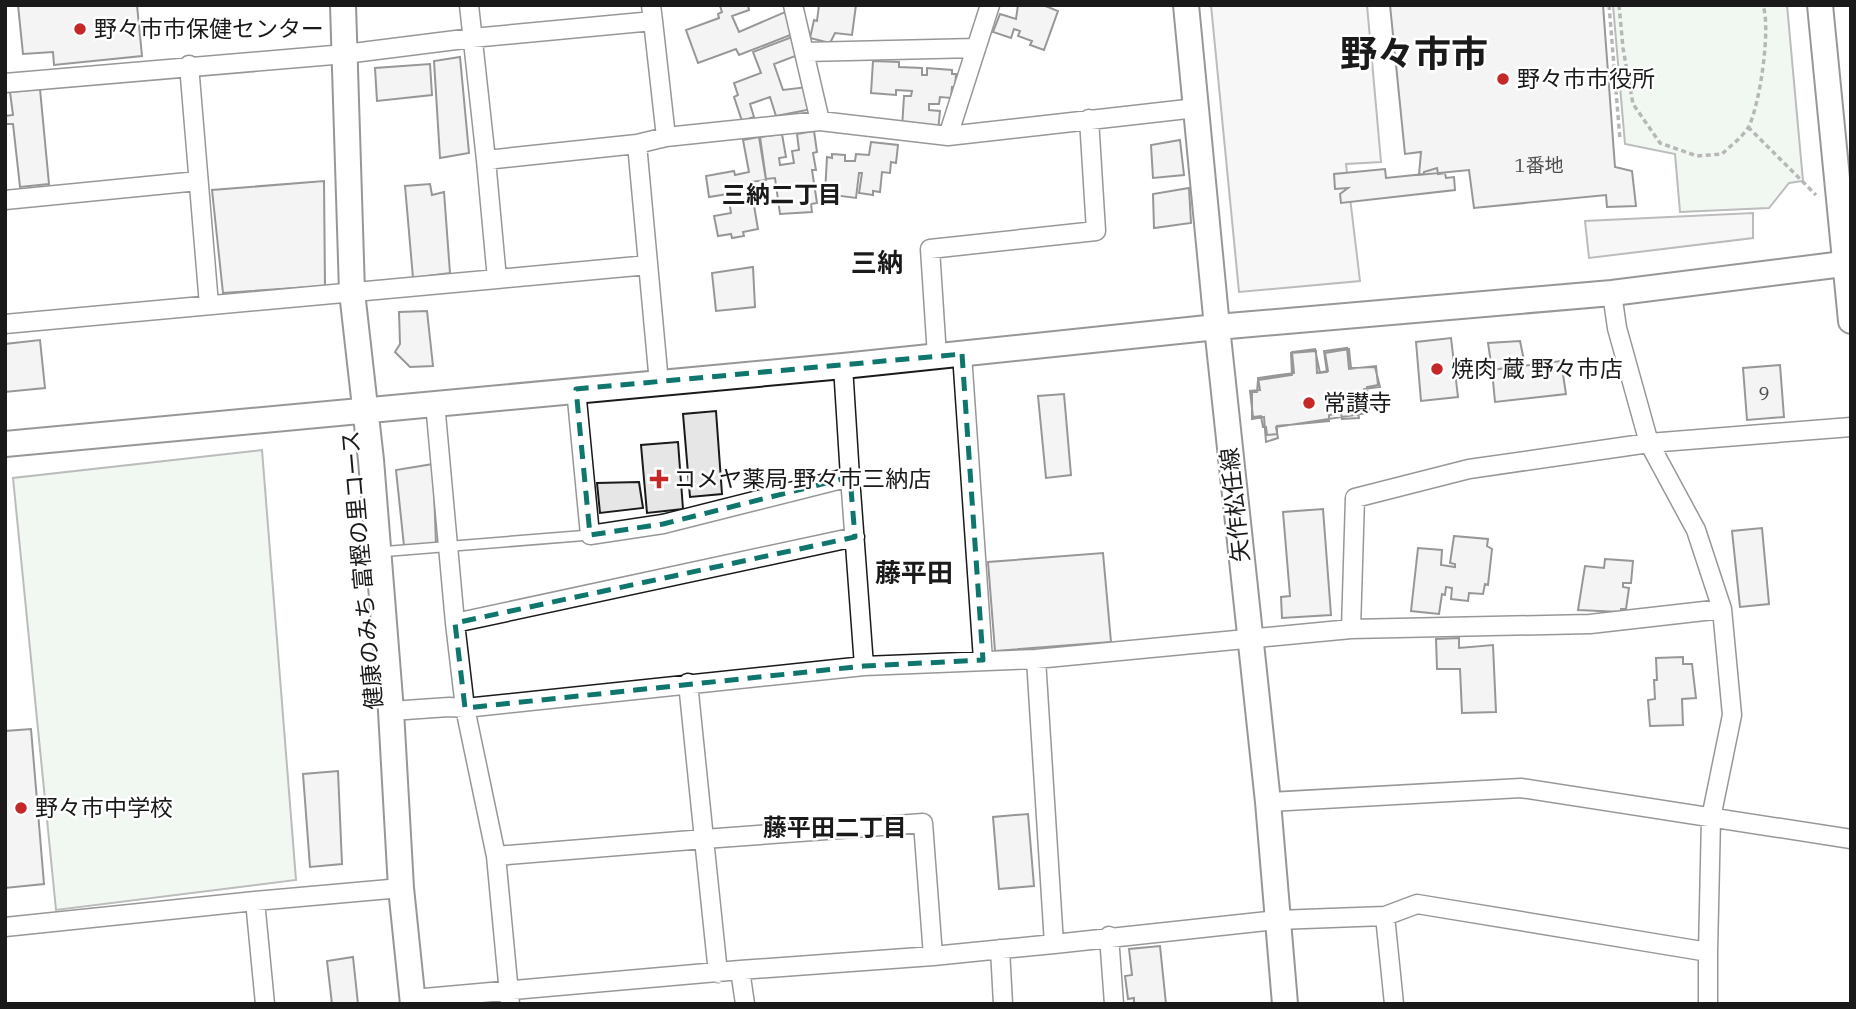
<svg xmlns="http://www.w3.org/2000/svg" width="1856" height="1009" viewBox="0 0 1856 1009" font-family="'IBM Plex Serif','Noto Sans JP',serif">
  <rect width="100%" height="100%" fill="#fff"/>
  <path fill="#e0efe3" stroke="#6a6a6a" stroke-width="2" d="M1613,5H1787L1803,181L1789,183L1769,208L1680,212L1675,154L1625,144Z
    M262,450L296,880L56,910L13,478Z"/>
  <path fill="#ededed" stroke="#6a6a6a" stroke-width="2" d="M1211,5H1367L1381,162L1346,164L1360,281L1239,292Z
    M1753,213V238L1589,258L1585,221Z"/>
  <path fill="#e6e6e6" stroke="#1a1a1a" stroke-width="2" d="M18,5H137L142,56L54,65L53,52L23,54Z
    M748,5L749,10L732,16L739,32L785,12L793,34L739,55L736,49L698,63L686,30L719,18L718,14L722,12L720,6Z
    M819,5H856L852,35L835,33L830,43L810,38L814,20L817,21Z
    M1018,5H1043L1058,11L1044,50L1030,45L1032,41L1018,36L1020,31L1014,29L1011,38L993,32L1000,14L1016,19Z
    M1390,5H1603L1615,167L1632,171L1636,206L1607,207L1606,195L1474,208L1469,170L1419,175L1421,152L1405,154Z
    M792,37L798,55L774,64L783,90L807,87L812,109L776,116L770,97L750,104L754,117L742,121L734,97L738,95L734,83L761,73L753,52Z
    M460,57L469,153L440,158L434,61Z
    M873,61L899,62V67L922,68V75H927V68L952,70V74H956L955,87H952L951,98L940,97L939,104H929V110L940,111L938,131L902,128L904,96H911L912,91L896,90V95L871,93Z
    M430,64L432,95L377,101L375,68Z
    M40,89L49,184L20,187L13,124H5V116L13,115L10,92Z
    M814,131L817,152L813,153L816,170H812L817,203L811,204L812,212L780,214L775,178L766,179L760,137L782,134L786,157L779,158L780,165L794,163L792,151L799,150L797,134Z
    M759,137L766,180L750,182L758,229L743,232L744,236L732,238L731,234L718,236L714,216L731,213L728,194L709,197L706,176L734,171L735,175L749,172L743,140Z
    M1180,140L1184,175L1153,178L1151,145Z
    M871,142L898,145L896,163L891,162L890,173L882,172L880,192L873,191V195L859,193L862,173H859L856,198L825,194L827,157L832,158V154L845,155V161H855L856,154L869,155Z
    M1437,168L1438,174L1445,173L1446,178L1454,177L1455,190L1341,203L1340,194L1348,188L1335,189L1334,174L1385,169L1386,178L1424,174V172Z
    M324,181L325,286L223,293L212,190Z
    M430,184L432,195L444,192L450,273L413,278L405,186Z
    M1189,188L1191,223L1154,228L1153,194Z
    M753,267L755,307L716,311L712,273Z
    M427,311L433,366L410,367L395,352L400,344L399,312Z
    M1451,338L1458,397L1421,401L1416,342Z
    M40,340L45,388L5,392V344Z
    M1520,341L1525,365L1492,370L1488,343Z
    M1347,348L1349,369L1376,366L1378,385L1367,387L1369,411L1358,412L1359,418L1342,419L1341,413L1329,415V421L1277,426V434L1267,435L1266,427H1263L1261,416L1253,417L1250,391L1260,390L1258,378L1294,373L1292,352L1315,349L1320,373L1327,372L1324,351Z
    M1349,349L1351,368L1375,367L1380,387L1364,389L1368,413L1276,427L1278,438L1266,442L1264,417L1252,419V392H1257L1258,380L1292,375L1291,353L1316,351L1317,373L1328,371L1325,353Z
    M1561,361L1566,394L1495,402L1492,370Z
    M1780,365L1784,417L1747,420L1743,368Z
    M1064,394L1071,475L1046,478L1038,396Z
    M716,411L722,494L690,497L683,414Z
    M678,442L683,509L647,513L641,445Z
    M433,464L436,544L404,546L396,470Z
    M639,482L643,508L600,513L597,483Z
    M1323,509L1331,615L1282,618L1281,597L1290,596L1283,512Z
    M1762,528L1769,604L1740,607L1732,531Z
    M1454,536L1488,539L1487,546L1492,549L1488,585L1485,584L1483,594L1469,593L1468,601L1451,599L1452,588L1446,587L1445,595L1442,594L1439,614L1411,611L1418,548L1442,550L1441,565L1455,567V564L1450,563Z
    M1103,553L1111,642L995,651L988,562Z
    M1605,559L1633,561L1631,583H1623V587L1629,588L1626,609H1621V612L1578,610L1585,566L1604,568Z
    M1459,638V648L1493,645L1496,712L1462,713L1460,669H1437L1436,639Z
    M1683,657V664H1692L1696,698L1682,699L1683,725L1650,726L1648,700L1655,699L1654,680H1657L1656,658Z
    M31,729L44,884L5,888V731Z
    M338,771L342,864L310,867L303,774Z
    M1028,814L1034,886L999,889L993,817Z
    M1160,946L1166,1004H1134V998L1128,999L1125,976L1132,975L1129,949Z
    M353,957L358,1004H332L327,961Z"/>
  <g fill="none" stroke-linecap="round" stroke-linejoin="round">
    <g stroke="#1a1a1a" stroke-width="12">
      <path id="lane" d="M379,552L590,535"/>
    </g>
    <g stroke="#1a1a1a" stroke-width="21">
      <path id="street" d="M469,5L486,160L637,144L666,137L820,121L948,136L1196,108
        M793,5L820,121
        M653,21L666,137
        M805,52L976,48
        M189,65L209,305
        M5,83L345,54L472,38L653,21L651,5
        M948,136L990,5
        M637,144L659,383
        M486,160L497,279L648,265
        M5,200L198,181
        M1612,293L1617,328L1649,443L1696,530L1722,609L1732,715L1711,818L1708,952
        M5,324L497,279
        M962,354L983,660
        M937,356L930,249L1096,231L1089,119
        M576,389L590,535L663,524L850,477L843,366
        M435,403L455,623L465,708L496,856L510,1004
        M850,477L864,666
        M455,623L855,537
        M1351,629L1355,498L1469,469L1649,443L1851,427
        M1036,659L1054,944L1277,920L1385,916L1417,904L1708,952V1004
        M688,683L704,839L923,823L933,956
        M391,711L449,707L465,708L864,666L1036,659L1351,629L1590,624L1722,609
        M1268,802L1521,788L1851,839
        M496,856L704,839L718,973
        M1385,916L1394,1004
        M5,927L255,901
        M1109,936L1114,1004
        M1000,949L1003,1004
        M740,970L745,1004
        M413,999L740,970L933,956L1054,944
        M265,1004L255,901L401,888"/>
    </g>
    <g stroke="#1a1a1a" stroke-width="28">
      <path id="secondary" d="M343,5L352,292L371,460L391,711L401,888L413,1004
        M1186,5L1217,327L1268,802L1285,1004
        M1820,5L1851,321
        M5,444L843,366L1217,327L1612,293L1851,263"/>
    </g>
    <path stroke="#5f5f5f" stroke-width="3.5" stroke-dasharray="5 3.5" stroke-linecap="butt" d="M1609,5L1620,140
      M1619,5L1623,48L1633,104L1660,143L1697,156L1722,154C1730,146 1744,136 1749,126C1760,103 1771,29 1763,5
      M1748,127L1816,195"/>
    <use href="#lane" stroke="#fff" stroke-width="9"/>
    <use href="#street" stroke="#fff" stroke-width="18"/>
    <use href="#secondary" stroke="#fff" stroke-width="24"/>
  </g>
  <path d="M0 0H1856V1009H0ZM962,354L983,660L864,666L465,708L455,623L855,537L850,477L663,524L590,535L576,389Z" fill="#fff" fill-opacity=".55" fill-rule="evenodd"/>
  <path fill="none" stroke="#0f766e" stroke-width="5" stroke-dasharray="14 9" stroke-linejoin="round" d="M962,354L983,660L864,666L465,708L455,623L855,537L850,477L663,524L590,535L576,389Z"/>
  <g fill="#c62828" stroke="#fff" stroke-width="2.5">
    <circle cx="80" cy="29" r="7"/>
    <circle cx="1503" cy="79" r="7"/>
    <circle cx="1437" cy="369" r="7"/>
    <circle cx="1309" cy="403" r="7"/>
    <path d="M655.5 468.5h7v7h7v7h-7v7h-7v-7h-7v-7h7z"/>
    <circle cx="21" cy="808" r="7"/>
  </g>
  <g text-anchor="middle" stroke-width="5" stroke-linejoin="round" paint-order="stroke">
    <g font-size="19" fill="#4d4d4d">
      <text x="1539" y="172">1番地</text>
      <text x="1764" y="400">9</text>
    </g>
    <g font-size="23" fill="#1a1a1a" stroke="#fff" text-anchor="start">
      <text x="94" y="37">野々市市保健センター</text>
      <text x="1517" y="87">野々市市役所</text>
      <text x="1451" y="377">焼肉 蔵 野々市店</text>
      <text x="1323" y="411">常讃寺</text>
      <text x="673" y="487">コメヤ薬局 野々市三納店</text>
      <text x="35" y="816">野々市中学校</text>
    </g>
    <g font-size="23" fill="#1a1a1a" stroke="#fff">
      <text transform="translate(1235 505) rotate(-96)" y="8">矢作松任線</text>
      <text transform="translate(362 570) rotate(-95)" y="8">健康のみち 富樫の里コース</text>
    </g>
    <g font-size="24" font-weight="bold" fill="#1a1a1a" stroke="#fff">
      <text x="782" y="203">三納二丁目</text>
      <text x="835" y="836">藤平田二丁目</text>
    </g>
    <g font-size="26" font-weight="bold" fill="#1a1a1a" stroke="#fff">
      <text x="877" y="272">三納</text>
      <text x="914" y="582">藤平田</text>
    </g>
    <g font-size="37" font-weight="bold" fill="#1a1a1a" stroke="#fff">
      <text x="1414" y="67">野々市市</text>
    </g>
  </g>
  <rect width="1856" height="1009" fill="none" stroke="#1a1a1a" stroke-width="14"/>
</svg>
